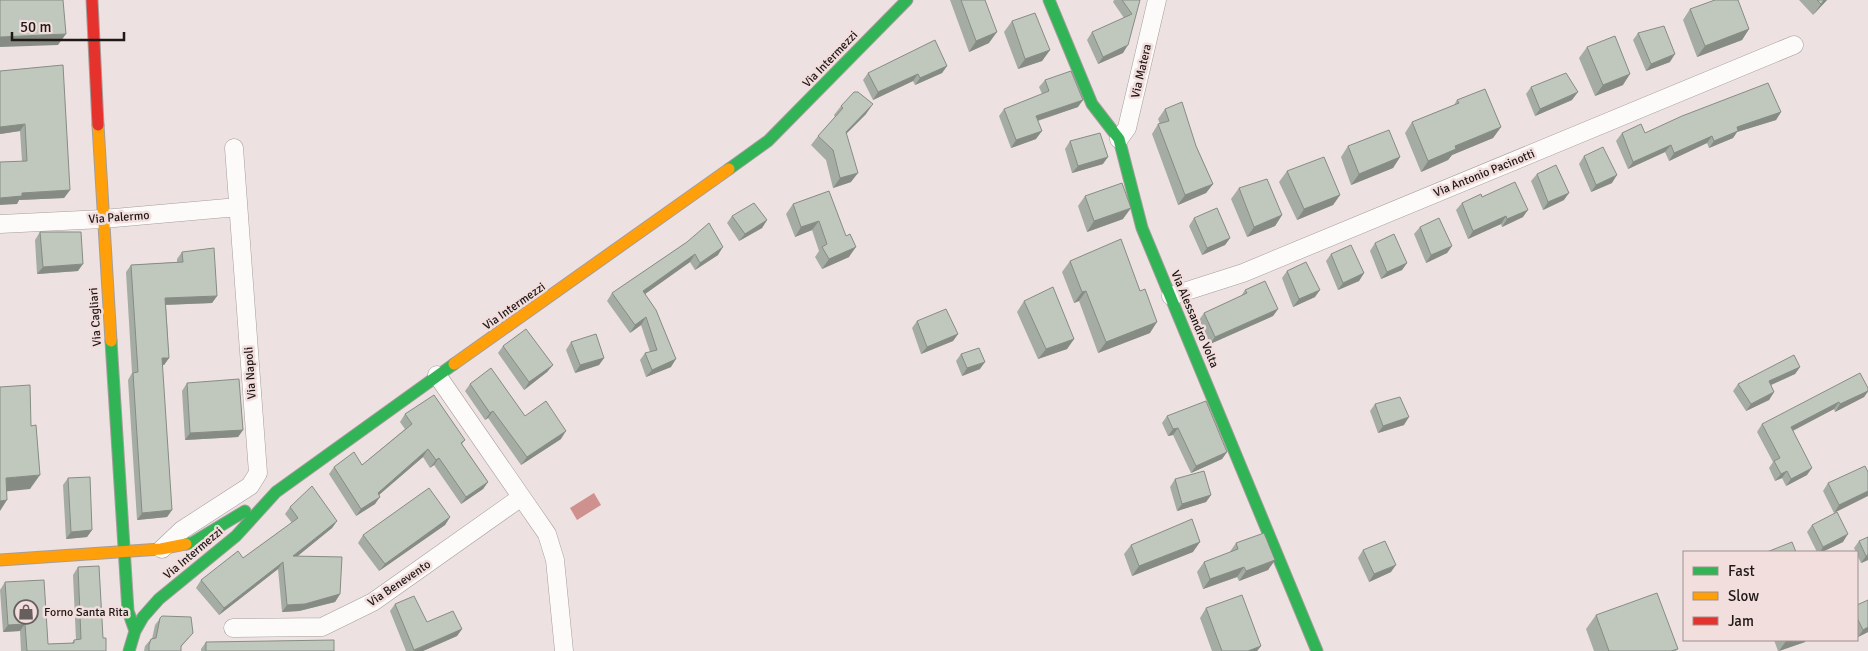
<svg xmlns="http://www.w3.org/2000/svg" width="1868" height="651" viewBox="0 0 1868 651" font-family="Signika,sans-serif">
  <rect width="100%" height="100%" fill="#ede2e1"/>
  <path fill="#ce918d" d="M594,493L601,505L577,520L570,508Z"/>
  <g fill="none" stroke-linecap="round" stroke-linejoin="round">
    <g stroke="#a59d9c" stroke-width="19">
      <path id="street" d="M1119,139L1127,128L1157,0
        M0,224L103,219L238,207
        M1171,296L1243,273L1794,45
        M437,375L547,534L555,560L564,651
        M162,549L182,530L250,486L258,473L234,148
        M233,628L322,627L373,602L520,498"/>
    </g>
    <g stroke="#a59d9c" stroke-width="13">
      <path id="fast" d="M1049,0L1092,104L1119,139L1142,228L1317,651
        M729,169L768,141L907,0
        M111,341L128,611L135,631
        M186,544L192,543L245,511
        M129,651L135,631L143,617L159,599L236,536L276,492L454,364"/>
    </g>
    <g stroke="#a59d9c" stroke-width="13">
      <path id="slow" d="M98,125L111,341
        M454,364L729,169
        M0,560L161,549L186,544"/>
    </g>
    <g stroke="#a59d9c" stroke-width="13">
      <path id="jam" d="M92,0L98,125"/>
    </g>
    <use href="#street" stroke="#fcfbfa" stroke-width="18"/>
    <use href="#fast" stroke="#30b455" stroke-width="11"/>
    <use href="#slow" stroke="#ff9f0a" stroke-width="11"/>
    <use href="#jam" stroke="#e5322d" stroke-width="11"/>
  </g>
  <path fill="#a5aca3" d="M950,0H985L989,43L969,52Z
    M1114,0H1140L1123,53L1098,64L1087,40L1092,32L1124,18L1113,2Z
    M1799,0H1827L1813,15Z
    M1690,9L1749,29L1742,40L1697,57L1683,20Z
    M1012,21L1050,50L1042,61L1018,69L1004,32Z
    M1638,33L1670,62L1646,71L1633,40Z
    M1587,47L1623,85L1595,96L1579,58Z
    M947,66L942,73L915,85L913,81L873,100L863,80L868,73Z
    M0,71L70,190L64,198L19,200L17,204L22,161L20,131L0,134Z
    M1045,80L1078,107L1038,121L1036,139L1011,148L999,116L1004,109L1042,94L1039,87Z
    M1531,87L1572,100L1535,116L1526,94Z
    M1457,100L1501,127L1493,138L1452,155L1448,160L1421,172L1405,133L1412,122L1454,105Z
    M841,106L866,114L846,134L851,182L833,188L826,160L811,145L818,136L835,117L834,115Z
    M1165,109L1196,146L1213,184L1206,193L1178,205L1152,134L1158,124H1160L1158,119Z
    M1781,112L1776,120L1737,132L1733,138L1709,148L1707,143L1669,161L1665,152L1628,169L1616,141L1622,133H1645Z
    M1070,141L1103,164L1072,173L1065,149Z
    M1348,146L1400,157L1393,168L1351,185L1341,157Z
    M1584,156L1612,183L1591,192L1579,164Z
    M1287,171L1340,195L1333,205L1297,220L1279,182Z
    M1537,174L1564,200L1543,210L1531,181Z
    M1239,188L1282,215L1275,226L1247,237L1231,199Z
    M829,191L849,257L822,269L815,257L819,251L812,230L795,237L786,214L793,204Z
    M1085,196L1123,219L1087,232L1078,206Z
    M1482,197L1523,217L1502,227L1501,224L1468,239L1456,210L1462,203Z
    M732,216L767,220L762,228L739,241L727,223Z
    M1194,218L1230,238L1225,245L1202,255L1189,226Z
    M1420,227L1452,246L1447,253L1426,263L1414,234Z
    M40,232L78,271L37,274L35,240Z
    M687,242L718,255L695,270L690,262L645,294L671,367L646,377L640,360L645,353L650,352L641,325L630,333L607,301L612,293Z
    M1375,243L1407,263L1402,270L1381,279L1370,251Z
    M182,252L217,296L212,303L166,305L169,358L164,365H162L172,510L167,517L137,520L128,380L132,373L126,272L131,265L177,262V259Z
    M1331,254L1364,273L1359,281L1338,290L1326,261Z
    M1070,261L1140,291L1150,333L1098,353L1079,301L1074,303L1062,272Z
    M1287,271L1315,297L1293,307L1282,278Z
    M1245,290L1278,309L1273,316L1210,344L1199,320L1204,313L1241,296Z
    M1024,301L1074,339L1067,349L1038,359L1017,312Z
    M917,321L958,334L953,341L921,354L912,328Z
    M571,342L604,358L599,365L575,373L566,350Z
    M503,346L553,365L547,372L524,390L498,353Z
    M961,354L980,369L962,376L956,361Z
    M1800,367L1795,374L1771,385L1774,392L1769,400L1746,411L1733,391L1738,384Z
    M187,383L243,430L238,437L185,440L182,391Z
    M470,384L525,416L561,439L521,465L488,418L485,420L465,391Z
    M1868,388V392L1864,397L1835,412L1834,409L1793,431L1807,475L1786,486L1782,478L1775,481L1769,468L1773,462L1757,432L1762,424Z
    M1375,404L1404,425L1378,433L1370,411Z
    M405,414L465,440L462,444L488,482L483,489L461,504L434,465L430,468L423,457L379,495L375,504L356,516L329,474L334,467L362,465L405,429L400,422Z
    M1167,416L1227,452L1222,459L1191,473L1173,435L1168,436L1162,423Z
    M1868,472L1834,513L1823,491L1828,483Z
    M68,478L92,530L87,537L66,539L63,485Z
    M1175,479L1211,495L1206,502L1177,511L1170,487Z
    M290,507L337,521L332,528L297,556L340,594L335,602L299,611L282,612L278,569L219,615L196,588L201,580L243,558L292,523L285,514Z
    M450,517L445,525L379,571L358,543L363,535Z
    M1812,525L1843,542L1822,552H1817L1807,532Z
    M1859,541L1868,560L1861,563L1857,555V552H1856L1854,548Z
    M1236,543L1275,560L1268,570L1239,581L1237,577L1203,589L1197,572L1204,562L1229,553Z
    M1131,545L1193,552L1132,576L1124,554Z
    M1363,550L1391,572L1369,582L1358,558Z
    M78,567L103,638L106,651H21L20,631L3,632L0,590L5,582L48,644L72,643L74,640H76L73,575Z
    M395,604L427,622L462,629L457,636L423,651H406L390,611Z
    M1857,605L1868,632L1858,637L1857,635Z
    M1206,608L1261,646L1257,651H1212L1200,618Z
    M1596,615L1678,649L1676,651H1594L1586,629Z
    M162,616L193,633L181,647V651H144L145,646L151,639H152L155,625Z
    M1774,640H1806L1805,642L1779,651H1778Z
    M206,642L334,651H201V649Z"/>
  <path fill="#868c84" d="M1824,0H1827L1813,15L1821,4Z
    M1749,29L1742,40L1697,57L1705,46Z
    M997,32L989,43L969,52L976,41Z
    M66,34L58,45L0,47V37Z
    M1128,45L1123,53L1098,64L1103,57Z
    M1050,50L1042,61L1018,69L1025,59Z
    M1675,54L1670,62L1646,71L1651,64Z
    M947,66L942,73L915,85L920,78Z
    M918,74L913,81L873,100L878,92Z
    M1630,74L1623,85L1595,96L1603,85Z
    M1578,92L1572,100L1535,116L1540,109Z
    M1083,100L1078,107L1030,123L1036,116Z
    M873,104L866,114L839,141L846,132Z
    M1781,112L1776,120L1737,132L1733,138L1709,148L1714,141L1737,127Z
    M25,124L20,131L0,134V127Z
    M1501,127L1493,138L1452,155L1448,160L1421,172L1428,161L1455,146Z
    M1042,131L1036,139L1011,148L1016,140Z
    M1712,136L1707,143L1669,161L1674,153Z
    M1671,145L1665,152L1628,169L1633,162Z
    M1108,157L1103,164L1072,173L1078,166Z
    M1400,157L1393,168L1351,185L1359,174Z
    M858,173L851,182L833,188L840,178Z
    M1617,175L1612,183L1591,192L1596,185Z
    M1213,184L1206,193L1178,205L1185,195Z
    M70,190L64,198L19,200L17,204L0,205V198L22,193Z
    M1569,193L1564,200L1543,210L1548,202Z
    M1340,195L1333,205L1297,220L1304,209Z
    M1131,208L1123,219L1087,232L1094,221Z
    M1528,210L1523,217L1502,227L1507,219Z
    M1282,215L1275,226L1247,237L1254,227Z
    M1506,216L1501,224L1468,239L1473,231Z
    M767,220L762,228L739,241L745,234Z
    M819,221L812,230L795,237L801,227Z
    M1230,238L1225,245L1202,255L1207,248Z
    M1452,246L1447,253L1426,263L1431,255Z
    M723,247L718,255L695,270L700,263Z
    M856,247L849,257L822,269L829,259Z
    M695,254L690,262L638,299L643,291Z
    M1407,263L1402,270L1381,279L1387,272Z
    M83,264L78,271L37,274L43,267Z
    M1364,273L1359,281L1338,290L1343,283Z
    M1320,290L1315,297L1293,307L1299,299Z
    M1086,291L1079,301L1074,303L1082,292Z
    M217,296L212,303L160,305L165,298Z
    M1278,309L1273,316L1210,344L1215,337Z
    M646,317L641,325L630,333L635,325Z
    M1157,322L1150,333L1098,353L1106,342Z
    M958,334L953,341L921,354L927,347Z
    M1074,339L1067,349L1038,359L1046,349Z
    M162,358H169L164,365L157,366Z
    M604,358L599,365L575,373L580,365Z
    M676,359L671,367L646,377L652,370Z
    M985,362L980,369L962,376L967,368Z
    M553,365L547,372L524,390L529,382Z
    M1800,367L1795,374L1764,388L1769,381Z
    M1868,391L1864,397L1835,412L1840,404Z
    M1774,392L1769,400L1746,411L1751,404Z
    M1839,402L1834,409L1786,434L1791,427Z
    M493,411L488,418L485,420L490,413Z
    M1409,417L1404,425L1378,433L1383,426Z
    M1178,428L1173,435L1168,436L1173,429Z
    M243,430L238,437L185,440L190,433Z
    M566,431L561,439L521,465L527,457Z
    M428,449L423,457L373,500L378,493Z
    M1227,452L1222,459L1191,473L1196,466Z
    M439,458L434,465L430,468L436,460Z
    M1812,468L1807,475L1786,486L1791,479Z
    M1787,471L1782,478L1775,481L1781,474Z
    M40,475L30,489L0,492L6,478Z
    M488,482L483,489L461,504L466,497Z
    M1868,491V496L1834,513L1839,505Z
    M1211,495L1206,502L1177,511L1182,504Z
    M380,497L375,504L356,516L361,509Z
    M7,500L0,511V501Z
    M172,510L167,517L137,520L142,513Z
    M450,517L445,525L379,571L385,564Z
    M337,521L332,528L288,564L293,556Z
    M92,530L87,537L66,539L71,532Z
    M1848,534L1843,542L1822,552H1820L1823,547Z
    M1200,542L1193,552L1132,576L1139,566Z
    M1868,555V560L1861,563L1866,556Z
    M1275,560L1268,570L1239,581L1246,571Z
    M283,562L278,569L219,615L224,608Z
    M1396,565L1391,572L1369,582L1374,574Z
    M1244,567L1237,577L1203,589L1210,579Z
    M340,594L335,602L299,611L282,612L287,605Z
    M25,624L20,631L3,632L8,625Z
    M1868,627V632L1858,637L1863,630Z
    M462,629L457,636L423,651H413Z
    M1788,640H1806L1805,642L1779,651L1786,641Z
    M1261,646L1257,651H1248Z"/>
  <path fill="#c0c8bd" stroke="#868c84" d="M0,0H63L66,34L0,37Z
    M961,0H985L997,32L976,41Z
    M1122,0H1140L1128,45L1103,57L1092,32L1132,14Z
    M1715,0H1738L1749,29L1705,46L1690,9Z
    M1817,0H1824L1821,4Z
    M1035,13L1050,50L1025,59L1012,21Z
    M1664,26L1675,54L1651,64L1638,33Z
    M1615,36L1630,74L1603,85L1587,47Z
    M935,40L947,66L920,78L918,74L878,92L868,73Z
    M63,65L70,190L22,193V196L0,198V162L27,161L25,124L0,127V71Z
    M1071,71L1083,100L1036,116L1042,131L1016,140L1004,109L1049,91L1045,80Z
    M1566,73L1578,92L1540,109L1531,87Z
    M1768,83L1781,112L1737,127L1738,131L1714,141L1712,136L1674,153L1671,145L1633,162L1622,133L1641,124L1645,133L1682,116Z
    M1485,89L1501,127L1455,146L1456,149L1428,161L1412,122L1459,103L1457,100Z
    M854,92H858L873,104L846,132L858,173L840,178L833,150L818,136L843,108L841,106Z
    M1182,102L1196,146L1213,184L1185,195L1158,124L1169,121L1165,109Z
    M1389,130L1400,157L1359,174L1348,146Z
    M1100,133L1108,157L1078,166L1070,141Z
    M1603,147L1617,175L1596,185L1584,156Z
    M1324,157L1340,195L1304,209L1287,171Z
    M1556,165L1569,193L1548,202L1537,174Z
    M1267,179L1282,215L1254,227L1239,188Z
    M1515,182L1528,210L1507,219L1506,216L1473,231L1462,203L1481,194L1482,197Z
    M1122,183L1131,208L1094,221L1085,196Z
    M829,191L846,236L850,234L856,247L829,259L822,247L827,244L819,221L801,227L793,204Z
    M754,203L767,220L745,234L732,216Z
    M1217,208L1230,238L1207,248L1194,218Z
    M1439,218L1452,246L1431,255L1420,227Z
    M709,223L723,247L700,263L695,254L643,291L656,310L676,359L652,370L645,353L657,350L646,317L635,325L612,293L687,242Z
    M40,232H81L83,264L43,267Z
    M1394,234L1407,263L1387,272L1375,243Z
    M1121,239L1140,291L1145,289L1157,322L1106,342L1086,291L1082,292L1070,261Z
    M1351,245L1364,273L1343,283L1331,254Z
    M214,248L217,296L165,298L169,358H162L172,510L142,513L133,373L138,372L131,265L183,262L182,252Z
    M1306,262L1320,290L1299,299L1287,271Z
    M1265,281L1278,309L1215,337L1204,313L1247,293L1245,290Z
    M1053,287L1074,339L1046,349L1024,301Z
    M946,309L958,334L927,347L917,321Z
    M526,329L553,365L529,382L503,346Z
    M596,334L604,358L580,365L571,342Z
    M979,348L985,362L967,368L961,354Z
    M1794,355L1800,367L1769,381L1774,392L1751,404L1738,384Z
    M491,368L525,416L546,401L566,431L527,457L493,411L490,413L470,384Z
    M1860,373L1868,388V391L1840,404L1839,402L1791,427L1812,468L1791,479L1787,471L1781,474L1774,461L1780,458L1762,424Z
    M239,379L243,430L190,433L187,383Z
    M30,385L31,426L36,425L40,475L6,478L7,500L0,501V387Z
    M434,395L465,440L461,443L488,482L466,497L439,458L436,460L428,449L378,493L380,497L361,509L334,467L354,452L362,465L412,424L405,414Z
    M1400,397L1409,417L1383,426L1375,404Z
    M1206,401L1227,452L1196,466L1178,428L1173,429L1167,416Z
    M1865,466L1868,472V491L1839,505L1828,483Z
    M1204,471L1211,495L1182,504L1175,479Z
    M90,477L92,530L71,532L68,478Z
    M312,486L337,521L293,556L342,557L340,594L305,604L287,605L283,562L224,608L201,580L238,551L243,558L298,518L290,507Z
    M429,488L450,517L385,564L363,535Z
    M1837,512L1848,534L1823,547L1812,525Z
    M1192,519L1200,542L1139,566L1131,545Z
    M1264,533L1275,560L1246,571L1244,567L1210,579L1204,562L1238,549L1236,543Z
    M1868,537V555L1866,556L1859,541Z
    M1385,541L1396,565L1374,574L1363,550Z
    M1792,542L1796,552H1767Z
    M99,566L103,638H106V651H27L25,624L8,625L5,582L44,580L48,644L74,643V640L81,639L78,567Z
    M1657,593L1678,649L1671,651H1609L1596,615Z
    M1242,595L1261,646L1248,651H1222L1206,608Z
    M414,596L427,622L453,611L462,629L414,650L395,604Z
    M1868,600V627L1863,630L1857,618V605Z
    M162,616L191,617L193,633L181,646V651H149V645L151,639L156,638L160,618Z
    M334,640V651H206V642Z"/>
  <defs>
    <g id="shop-ring" transform="scale(1.25)"><circle r="9.5" fill="#f2dedc" stroke="#665f5e" stroke-width="1.5"/><path d="M-5-2.5h2.3a2.7 3.5 0 0 1 5.4 0H5L5.5 6h-11ZM-1.5-2.5h3a1.5 2.3 0 0 0-3 0Z" fill="#665f5e"/></g>
  </defs>
  <g fill-rule="evenodd">
    <use href="#shop-ring" x="26" y="612"/>
  </g>
  <g text-anchor="middle" stroke-width="5" stroke-linejoin="round" paint-order="stroke">
    <g font-size="12" fill="#1e1817" stroke="#f2dedc">
      <text transform="translate(830 59) rotate(-46)" y="4">Via Intermezzi</text>
      <text transform="translate(1141 71) rotate(-77)" y="4">Via Matera</text>
      <text transform="translate(1484 173) rotate(-22)" y="4">Via Antonio Pacinotti</text>
      <text transform="translate(119 217) rotate(-4)" y="4">Via Palermo</text>
      <text transform="translate(514 306) rotate(-35)" y="4">Via Intermezzi</text>
      <text transform="translate(95 317) rotate(-94)" y="4">Via Cagliari</text>
      <text transform="translate(1195 319) rotate(67)" y="4">Via Alessandro Volta</text>
      <text transform="translate(250 373) rotate(-94)" y="4">Via Napoli</text>
      <text transform="translate(193 553) rotate(-40)" y="4">Via Intermezzi</text>
      <text transform="translate(399 583) rotate(-34)" y="4">Via Benevento</text>
    </g>
    <g font-size="12" fill="#1e1817" stroke="#f2dedc" text-anchor="start">
      <text x="44" y="616">Forno Santa Rita</text>
    </g>
  </g>
  <rect x="1683" y="551" width="175" height="90" fill="#f2dedc" stroke="#9d8f8d"/>
  <rect x="1693" y="567" width="25" height="8" fill="#30b455" stroke="#9d8f8d"/>
  <text x="1728" y="576" font-size="15" fill="#1e1817">Fast</text>
  <rect x="1693" y="592" width="25" height="8" fill="#ff9f0a" stroke="#9d8f8d"/>
  <text x="1728" y="601" font-size="15" fill="#1e1817">Slow</text>
  <rect x="1693" y="617" width="25" height="8" fill="#e5322d" stroke="#9d8f8d"/>
  <text x="1728" y="626" font-size="15" fill="#1e1817">Jam</text>
  <path d="M12 32v8h112v-8" fill="none" stroke="#1e1817" stroke-width="2.5"/>
  <text x="20" y="32" font-size="15" fill="#1e1817" stroke="#f2dedc" stroke-width="4" paint-order="stroke">50 m</text>
</svg>
